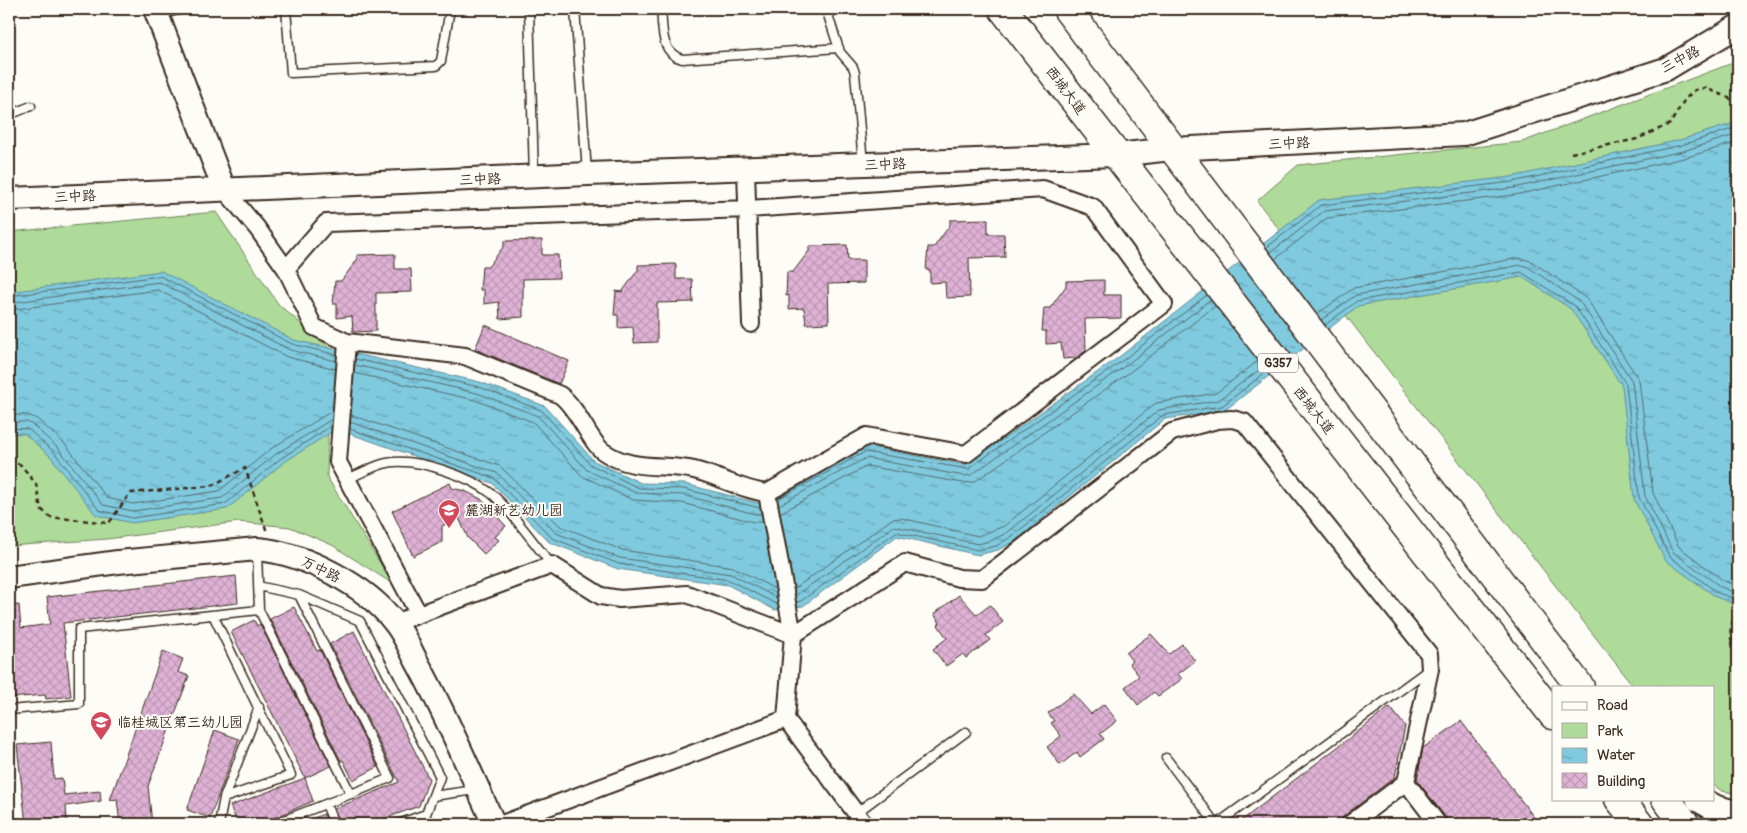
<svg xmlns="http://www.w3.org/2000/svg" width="1747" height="833" viewBox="0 0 1747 833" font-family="Pangolin,'LXGW WenKai TC',sans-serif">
  <defs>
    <pattern id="water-ripples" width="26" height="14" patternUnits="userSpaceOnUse" patternTransform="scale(1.25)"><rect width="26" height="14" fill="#7fcadf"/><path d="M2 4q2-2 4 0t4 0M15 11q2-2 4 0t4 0" fill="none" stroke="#69a4b4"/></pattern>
    <pattern id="building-cross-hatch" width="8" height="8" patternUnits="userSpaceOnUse" patternTransform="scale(1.25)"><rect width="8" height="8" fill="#deb1d5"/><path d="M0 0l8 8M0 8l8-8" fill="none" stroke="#bf98b6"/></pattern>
  </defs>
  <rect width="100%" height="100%" fill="#fdfcf7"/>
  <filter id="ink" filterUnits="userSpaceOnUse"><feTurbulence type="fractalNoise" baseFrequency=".02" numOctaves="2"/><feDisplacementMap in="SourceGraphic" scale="10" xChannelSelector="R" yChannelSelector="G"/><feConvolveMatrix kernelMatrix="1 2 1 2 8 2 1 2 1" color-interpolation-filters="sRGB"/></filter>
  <g filter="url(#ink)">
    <path fill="#aedb9a" stroke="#74825c" d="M1738,61V794L1722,791L1713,785V687H1634L1257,201L1298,165L1522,142Z
      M216,212L279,305L330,348L327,477L393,584L332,545L290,527L239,522L107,539L9,546V232Z"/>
    <path fill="url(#water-ripples)" stroke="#648a92" d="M1738,122L1737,605L1716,597L1665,560L1634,499L1622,386L1571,309L1522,277L1358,306L1224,411L1165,419L1014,542L998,550L978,555L897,536L803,606L775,610L728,585L618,569L549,542L492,483L336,429L283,463L227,509L132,523L96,515L50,456L25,434L9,433V292L161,271L294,340L480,382L545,406L594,461L641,483L685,484L758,503L864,446L966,465L1119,357L1319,200L1511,177L1680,140Z"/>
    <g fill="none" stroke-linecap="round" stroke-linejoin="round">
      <path stroke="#566a6b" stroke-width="1" d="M1266,248L1321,205L1512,182L1682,145L1738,127
        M1270,253L1324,211L1513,188L1683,151L1738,134
        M1275,259L1327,218L1515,195L1684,158L1738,142
        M9,296L160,276L292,344L337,355
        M9,303L159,282L290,350L336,361
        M9,310L158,290L287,357L336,369
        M1317,314L1354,288L1519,258L1531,261L1587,299L1639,380L1653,493L1679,547L1724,581L1738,586
        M1321,320L1356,295L1521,265L1528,267L1580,302L1632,381L1645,496L1673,552L1721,587L1738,594
        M1325,325L1357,301L1521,272L1575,306L1626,384L1639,497L1669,556L1718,593L1738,600
        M355,359L479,387L541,410L591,465L639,488L684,489L760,508
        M355,365L477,393L538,416L587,470L636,493L683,495L755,514H761
        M354,373L475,400L533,422L582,476L633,500L682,503L753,522H763
        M9,415H28L37,419L65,444L107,498L133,504L219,491L272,448L332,411
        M351,415L500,466L560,526L622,550L733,567L775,589
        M9,422H27L33,425L59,449L103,505L133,511L222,498L276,454L332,419
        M350,422L497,473L556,533L620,558L731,574L777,598
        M9,428L28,429L54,452L99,510L132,518L225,504L280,459L331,426
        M350,429L494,478L552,538L619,564L729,580L778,605
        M778,499L865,452L968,469L1122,361L1207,295
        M779,505L866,458L964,476L971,475L1125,366L1210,300
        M780,513L867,466L963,483L974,482L1130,372L1215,306
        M794,589L892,519L901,518L978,536L1004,526L1156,403L1216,393L1258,361
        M795,596L894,526L978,544L993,540L1008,532L1159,410L1219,400L1263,367
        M797,602L801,601L896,532L978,550L996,546L1011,537L1163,415L1222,406L1266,372"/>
    </g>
    <path fill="url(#building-cross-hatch)" stroke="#3b2a1e" d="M988,219V234H1004L1005,257L969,258L970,297L946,298L945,282L930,283V270H926L928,247H934L950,225V220Z
      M542,240V255H558L559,278L523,279V317L500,319L499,302L484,304V290H480L482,267H488L504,246V241Z
      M847,245L848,260H864V283L828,284L829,323L806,324L804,308L789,309V295L786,296L787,272H793L809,251V246Z
      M395,254V269H411L412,292L376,293V331L353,332L352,316L337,318V304H333L335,281H341L357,260V255Z
      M676,264V279H692L693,302L657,303V342L634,343L633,327L618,328V315H614L616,291L622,292L638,270V265Z
      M1104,280V295H1121V318L1085,319L1086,351L1076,358L1063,359L1061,343L1046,344V331H1042L1044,308H1050L1066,286V281Z
      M485,325L569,361L559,384L475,349Z
      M450,483L452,488L465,491L481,499L506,526L495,537L499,540L484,554L468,538L459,518L442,526V542L413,556L392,511Z
      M236,576L238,603L63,623L71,696L46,699L45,695L9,698V606L19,605L21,628L50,624L47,597Z
      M959,595L977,615L990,605L1003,622L986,635L990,640L966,658L963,654L946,666L933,649L947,638L938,625L940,623L934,614Z
      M294,607L317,651L320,650L378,767L353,780L343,760L341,761L270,619Z
      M254,620L257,626L260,624L331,766L305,778L231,632Z
      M354,631L429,779L419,806L370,824H340L334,809L399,782L330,644Z
      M1151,634L1169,654L1182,644L1195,661L1178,674L1182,679L1158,696L1154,692L1138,705L1125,687L1139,676L1129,663L1132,661L1126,653Z
      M163,651L183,659L178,672L189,676L148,786L152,824H120L117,799L110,800Z
      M1073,694L1091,714L1104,704L1117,721L1100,734L1104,739L1080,757L1077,752L1060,765L1047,747L1061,736L1051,723L1054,721L1048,713Z
      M1390,707L1405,726L1395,777L1344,816L1340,824H1237Z
      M1461,721L1539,824H1448L1446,818L1417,780L1423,748Z
      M215,730L239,739L210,818L187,810Z
      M51,742L54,779L62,778L64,795L100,791L101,801L66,806L67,822L26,824L17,745Z
      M305,778L313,801L272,819L268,824H238L230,806Z
      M324,814L328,824H289L305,818L306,821Z"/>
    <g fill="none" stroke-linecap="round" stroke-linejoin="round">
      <g stroke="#3b2a1e" stroke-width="11">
        <path id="lane" d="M286,9L291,73L436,66L441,61L450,9
          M529,9L534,175
          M575,9L587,172
          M661,9C663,28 660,53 682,59L839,48
          M826,9L840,52L853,67L855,73L863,163
          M159,14L184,9
          M9,115L31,106
          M347,479C362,473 378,463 394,462C422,460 469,476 492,494C510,509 535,545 552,565
          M257,551L259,610L351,794L274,824
          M258,586L299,595L390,778L351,794
          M299,595L360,621L440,777L426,814L398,824
          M213,615L291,775L224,798L219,824
          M9,710L79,704V629L259,610
          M1166,758L1216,824
          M433,796L475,790
          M224,798L259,707
          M326,804L334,824
          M856,813L966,732
          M1217,824L1428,670"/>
      </g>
      <g stroke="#3b2a1e" stroke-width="20">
        <path id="street" d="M746,170L751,324
          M224,189L257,228L286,269
          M1043,189L1093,207L1164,304L966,454L867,436L767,493C741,490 719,476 694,470C662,463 634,472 604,452C590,443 579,409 560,395L465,356L347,342L314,327L286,269L326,223L749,209Z
          M347,342L338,462L418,613
          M767,493L793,635
          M395,623L552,565L601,596L620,599L687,594L793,635
          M786,719L793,635L905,563L959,578L982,579L1172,432L1217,420L1232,419L1244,422L1429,654L1430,669L1406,782L1350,824
          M1406,782L1438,824
          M502,824L786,719L864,824"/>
      </g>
      <g stroke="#3b2a1e" stroke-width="26">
        <path id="secondary" d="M155,9L224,189
          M9,199L588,174L1116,155L1172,149L1464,134L1666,69L1738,26
          M9,577L118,562L257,549C304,553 366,585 395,623C404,634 410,649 417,662C446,714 469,770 494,824"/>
      </g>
      <g stroke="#3b2a1e" stroke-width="29">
        <path id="primary" d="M1699,799L1715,808L1738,814"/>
      </g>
      <g stroke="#3b2a1e" stroke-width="31">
        <path id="highway" d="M1003,9L1553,715
          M1067,9L1580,687
          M1619,799L1639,824
          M1666,799L1685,824"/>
      </g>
      <path stroke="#3b2a1e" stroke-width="2.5" stroke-dasharray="5 4" stroke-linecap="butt" d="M1571,153L1637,139L1670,124L1685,99L1695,90L1706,88L1731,99L1738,95
        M9,460L21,465L36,484L41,509L50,517L109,523L130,493L211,486L245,468L267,532
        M1738,612C1729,625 1727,639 1738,652"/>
      <use href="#lane" stroke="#fdfcf7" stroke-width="8"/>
      <use href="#street" stroke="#fdfcf7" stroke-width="16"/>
      <use href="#secondary" stroke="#fdfcf7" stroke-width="22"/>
      <use href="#primary" stroke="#fdfcf7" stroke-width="25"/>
      <use href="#highway" stroke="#fdfcf7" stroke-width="28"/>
    </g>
  </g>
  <defs>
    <g id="school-pin" transform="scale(1.125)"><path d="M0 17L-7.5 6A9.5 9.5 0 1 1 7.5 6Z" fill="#d1495b" stroke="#fdfcf7"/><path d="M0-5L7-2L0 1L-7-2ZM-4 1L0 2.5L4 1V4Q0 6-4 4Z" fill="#fff"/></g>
  </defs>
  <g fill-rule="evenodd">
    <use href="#school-pin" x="449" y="510"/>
    <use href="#school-pin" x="101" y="722"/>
  </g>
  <g text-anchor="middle" stroke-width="4" stroke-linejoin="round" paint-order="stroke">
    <rect fill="#fdfcf7" stroke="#75695f" stroke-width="1" x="1258" y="353.5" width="40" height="19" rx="4"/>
    <g font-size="12" font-weight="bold" fill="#3b2a1e">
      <text x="1278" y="367">G357</text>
    </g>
    <g font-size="14" fill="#3b2a1e" stroke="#fdfcf7">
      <text transform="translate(1680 59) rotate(-28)" y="5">三中路</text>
      <text transform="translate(1066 90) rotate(53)" y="5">西城大道</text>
      <text transform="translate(1289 143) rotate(-3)" y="5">三中路</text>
      <text transform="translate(885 164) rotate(-2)" y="5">三中路</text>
      <text transform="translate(480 179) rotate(-2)" y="5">三中路</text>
      <text transform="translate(75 196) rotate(-3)" y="5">三中路</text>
      <text transform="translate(1314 410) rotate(52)" y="5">西城大道</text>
      <text transform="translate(321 569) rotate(26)" y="5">万中路</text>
    </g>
    <g font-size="14" fill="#3b2a1e" stroke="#fdfcf7" text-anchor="start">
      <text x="465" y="515">麓湖新艺幼儿园</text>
      <text x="117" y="727">临桂城区第三幼儿园</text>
    </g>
  </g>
  <rect width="1747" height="833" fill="none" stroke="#fdfcf7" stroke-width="30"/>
  <rect x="15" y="15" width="1717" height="803" fill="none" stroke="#3b2a1e" stroke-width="2" filter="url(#ink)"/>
  <rect x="1552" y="686" width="162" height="115" fill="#fdfcf7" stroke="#afa8a0"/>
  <rect x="1562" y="702" width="25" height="8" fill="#fdfcf7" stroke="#afa8a0"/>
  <text x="1597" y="710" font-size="15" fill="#3b2a1e">Road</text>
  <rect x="1562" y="723" width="25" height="15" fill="#aedb9a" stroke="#afa8a0"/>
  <text x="1597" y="736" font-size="15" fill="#3b2a1e">Park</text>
  <rect x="1562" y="748" width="25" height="15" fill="url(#water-ripples)" stroke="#afa8a0"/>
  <text x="1597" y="760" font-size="15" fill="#3b2a1e">Water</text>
  <rect x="1562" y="773" width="25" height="15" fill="url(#building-cross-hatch)" stroke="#afa8a0"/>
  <text x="1597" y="786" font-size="15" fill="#3b2a1e">Building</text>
</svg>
